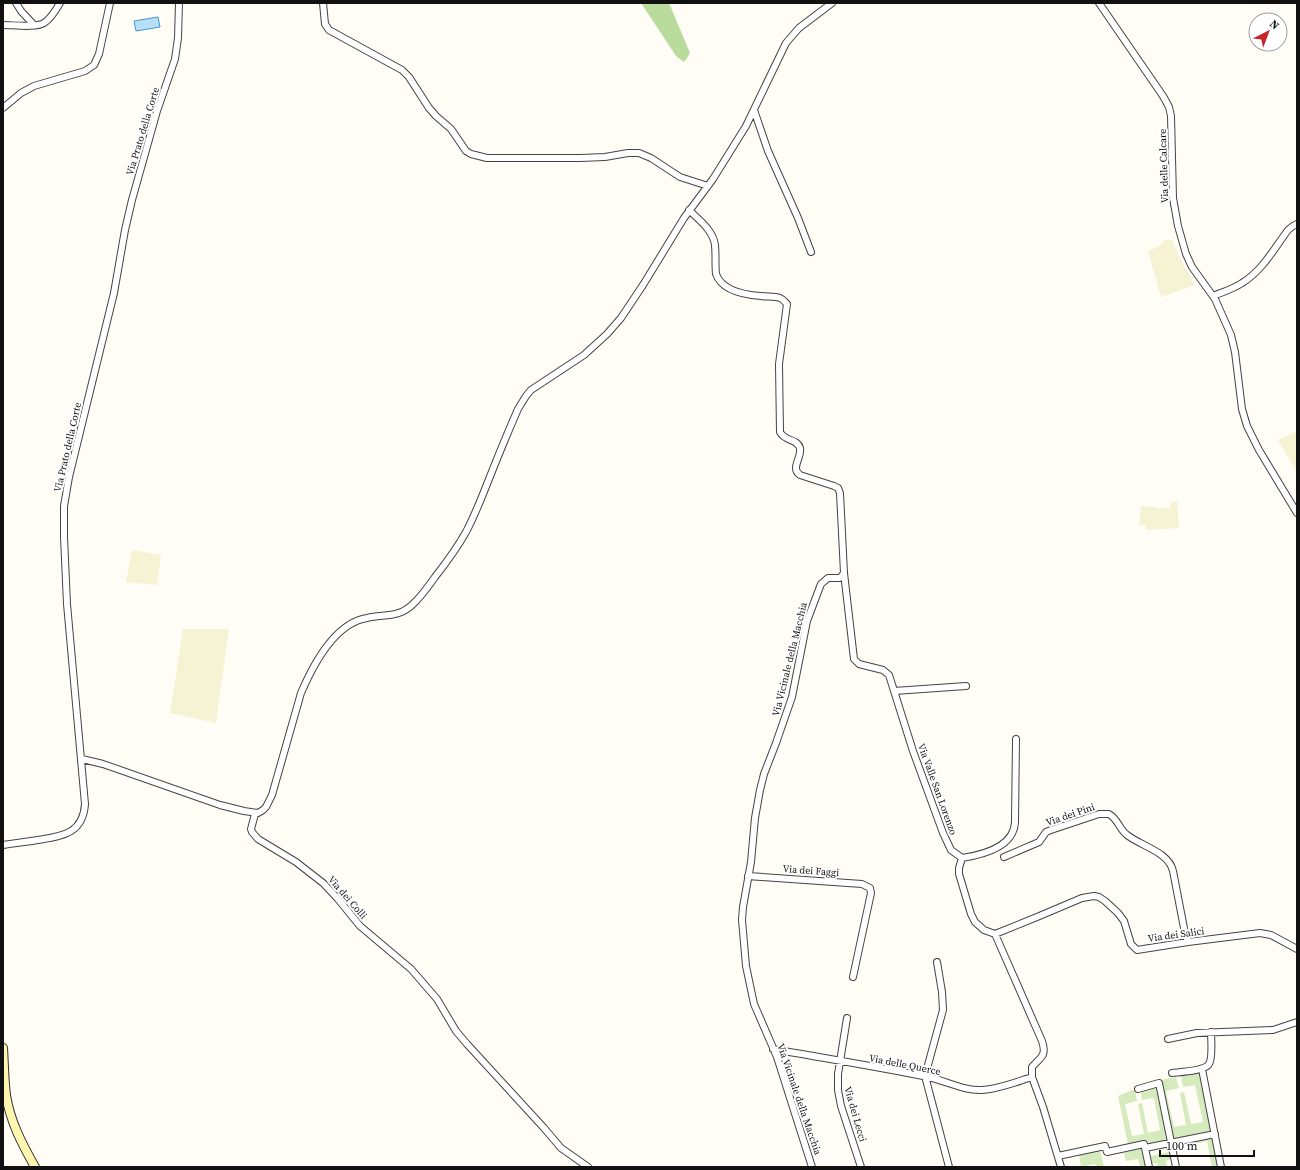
<svg xmlns="http://www.w3.org/2000/svg" width="1300" height="1170" viewBox="0 0 1300 1170" font-family="'Source Serif 4',serif">
  <rect width="100%" height="100%" fill="#fffdf5"/>
  <path fill="#f6f3d4" d="M1165,240H1172L1180,258L1195,285L1161,297L1148,251L1158,247Z
    M1297,431V472L1278,440Z
    M1177,501L1179,528L1146,530L1145,525H1139L1141,506L1156,507L1157,508H1170L1171,502Z
    M132,550L161,555L157,585L126,582Z
    M183,629H229L216,723L170,713Z"/>
  <path fill="#d5ebbd" d="M1199,1072L1211,1131L1173,1139L1161,1080L1176,1077L1179,1088L1166,1091L1174,1127L1186,1125L1180,1093L1184,1092L1191,1124L1203,1122L1195,1085L1183,1087L1181,1076Z
    M1156,1087H1157L1168,1140L1152,1143H1149L1148,1140L1128,1144L1118,1096L1135,1089L1137,1101L1125,1104L1132,1136L1144,1134L1138,1104L1142,1103L1148,1133L1160,1130L1154,1098L1142,1100L1141,1091Z
    M1213,1137L1219,1167H1212L1207,1141L1195,1144L1194,1141Z
    M1142,1148L1146,1167H1140L1138,1159L1126,1161L1124,1152Z
    M1100,1150L1104,1167H1096L1095,1164L1081,1167L1079,1155Z
    M1169,1152L1171,1159L1166,1161L1167,1167H1158L1157,1163H1152L1151,1156Z"/>
  <path fill="#b9dc9c" d="M641,3H669L690,53L687,58L684,62L676,56Z"/>
  <path fill="#b9e0f7" stroke="#3f96cf" d="M158,17L160,27L136,31L134,21Z"/>
  <g fill="none" stroke-linecap="round" stroke-linejoin="round">
    <g stroke="#444" stroke-width="8">
      <path id="minor" d="M16,3L21,11L34,25
        M323,3L325,24L329,30L402,70L409,77L429,108L436,116L451,129L466,151L471,154L487,158H580L605,157L628,153H639L651,158L680,177L708,186
        M1099,3L1163,96L1169,107L1171,116L1173,198L1178,226L1186,254L1192,267L1215,299L1231,335L1235,352L1242,409L1247,426L1259,450L1297,513
        M3,25C13,25 36,28 44,23C51,19 56,10 60,3
        M3,108L21,93L34,86L85,71L94,65L99,54L110,3
        M754,110L768,151L798,218L811,252
        M689,210C699,220 713,230 715,245C716,255 715,264 716,274C722,291 746,295 761,296C767,297 774,296 780,298C783,299 785,302 787,304L779,364L780,432C785,442 797,438 800,448C802,458 790,468 800,475L834,486L838,488L840,493L844,573L840,578H828L821,584L807,621L792,697L776,743L764,774L760,790L755,818L751,862L743,907L742,920L746,966L754,1004L777,1057L812,1167
        M1213,296C1223,292 1233,289 1242,283C1262,271 1274,249 1288,230L1293,226L1297,224
        M844,573L854,659L859,664L883,670L889,675L913,751L943,833L951,850L962,858L959,868V874L971,914L975,922L984,930L995,934L1042,1041C1047,1056 1041,1057 1032,1067V1077L1043,1107L1061,1167
        M894,691L966,686
        M82,759L103,764L220,805L244,811L258,813L263,810L266,807L272,795L301,693C313,665 335,623 367,618C384,614 398,618 412,605C421,597 428,587 435,577C446,563 457,548 466,532C475,515 482,497 489,479C498,456 508,432 518,409L526,396L531,390L584,355L607,334L621,318L643,285L684,218L713,179L746,126L786,43L799,28L832,3
        M255,814L251,829L252,832L258,839L296,862L323,883L338,899L360,926L411,969L437,999L456,1031L467,1044L544,1128L561,1148L588,1167
        M3,845C15,843 26,842 38,840C62,836 83,834 85,804L67,604L64,537V506L69,477L114,293L125,230L132,200L157,111L175,59L178,38L179,3
        M1004,857L1039,842L1046,832L1051,830L1099,814H1109C1118,819 1119,829 1127,835C1141,846 1169,852 1173,871L1184,928L1188,942
        M962,858C982,855 1014,847 1015,822L1016,739
        M748,876L862,884L870,888L871,893L853,977
        M995,934L1037,917L1082,898L1094,896L1099,897L1105,901L1118,913L1124,921L1131,944L1137,950L1188,942L1260,933L1271,935L1297,949
        M937,962L942,992L943,1010L925,1076L949,1167
        M847,1018L838,1074V1090L841,1106L861,1167
        M1168,1039L1197,1033L1273,1030L1297,1022
        M773,1049C823,1058 873,1066 923,1076C943,1079 962,1091 982,1090C999,1089 1016,1082 1032,1077
        M1202,1069L1221,1167
        M1172,1073C1180,1072 1205,1071 1209,1064C1213,1058 1211,1039 1211,1032
        M1138,1089L1159,1083L1176,1167
        M1145,1148L1149,1167
        M1058,1156L1105,1146L1107,1152L1144,1144L1145,1148L1215,1134"/>
    </g>
    <g stroke="#333" stroke-width="10">
      <path id="secondary" d="M3,1048C4,1063 4,1079 6,1095C10,1121 22,1144 35,1167"/>
    </g>
    <use href="#minor" stroke="#fff" stroke-width="6"/>
    <use href="#secondary" stroke="#fff6b0" stroke-width="8"/>
  </g>
  <g text-anchor="middle" stroke-width="4" stroke-linejoin="round" paint-order="stroke">
    <g font-size="10" fill="#111" stroke="#fff">
      <text transform="translate(142 131) rotate(-73)" y="4">Via Prato della Corte</text>
      <text transform="translate(1163 166) rotate(-92)" y="4">Via delle Calcare</text>
      <text transform="translate(67 447) rotate(-77)" y="4">Via Prato della Corte</text>
      <text transform="translate(789 659) rotate(-76)" y="4">Via Vicinale della Macchia</text>
      <text transform="translate(938 789) rotate(70)" y="4">Via Valle San Lorenzo</text>
      <text transform="translate(1070 814) rotate(-19)" y="4">Via dei Pini</text>
      <text transform="translate(811 870) rotate(4)" y="4">Via dei Faggi</text>
      <text transform="translate(348 897) rotate(49)" y="4">Via dei Colli</text>
      <text transform="translate(1176 934) rotate(-8)" y="4">Via dei Salici</text>
      <text transform="translate(905 1064) rotate(11)" y="4">Via delle Querce</text>
      <text transform="translate(800 1099) rotate(71)" y="4">Via Vicinale della Macchia</text>
      <text transform="translate(856 1114) rotate(74)" y="4">Via dei Lecci</text>
    </g>
  </g>
  <rect width="1300" height="1170" fill="none" stroke="#111111" stroke-width="8"/>
  <g transform="translate(1268 32) rotate(42)"><circle r="19" fill="#ffffff" stroke="#a0a0a0"/>
  <path d="M0-3L7 15L0 10L-7 15Z" fill="#c4262e"/>
  <text y="-6" font-size="11" font-weight="bold" text-anchor="middle" fill="#111111">N</text>
  </g>
  <path d="M1160 1150v6h94v-6" fill="none" stroke="#111111" stroke-width="2"/>
  <text x="1166" y="1150" font-size="12" fill="#111111" stroke="#ffffff" stroke-width="3" paint-order="stroke">100 m</text>
</svg>
